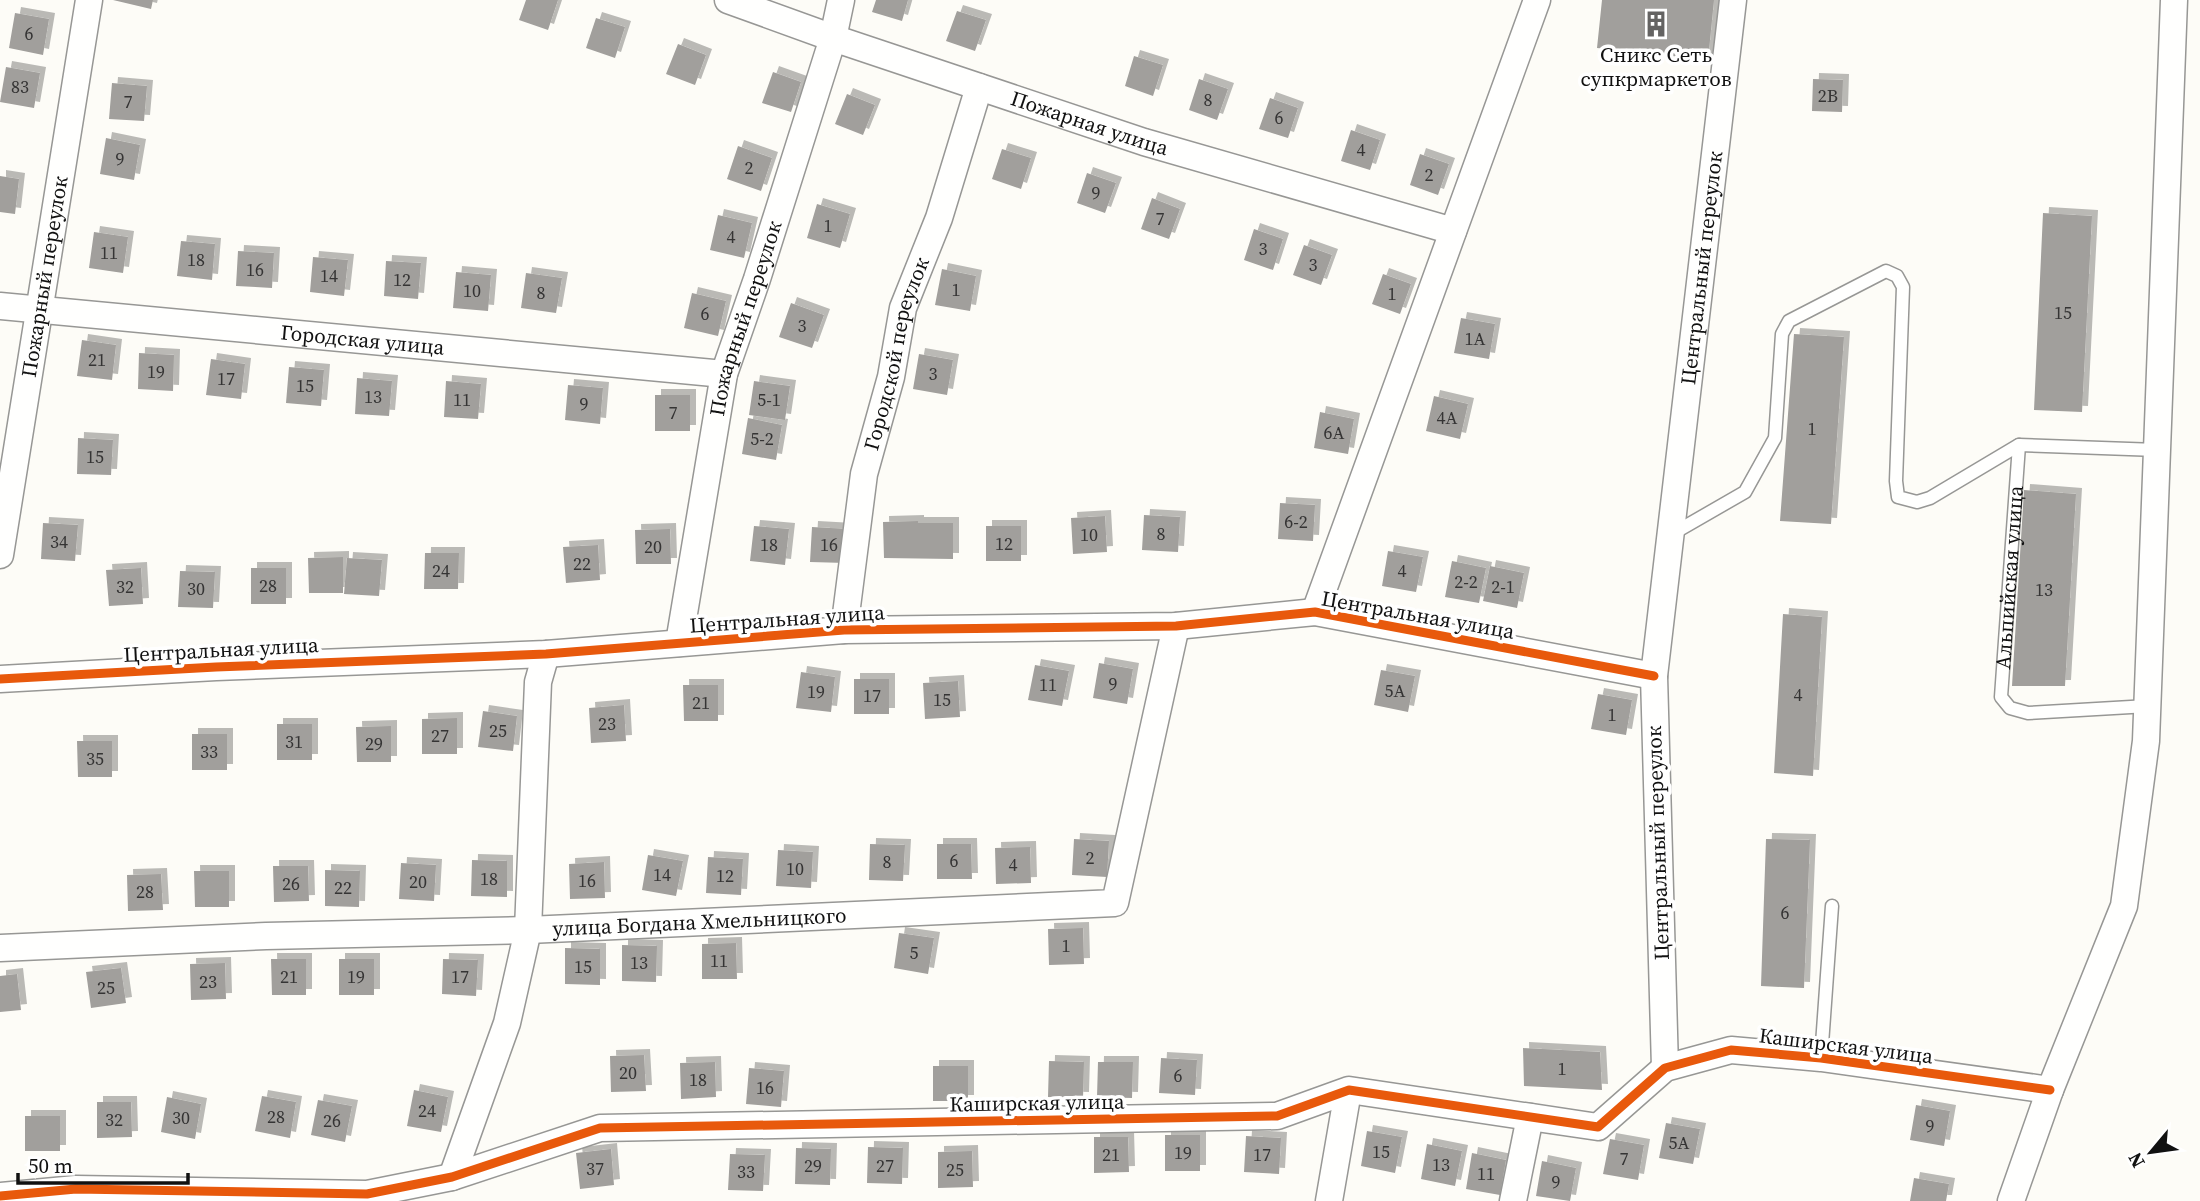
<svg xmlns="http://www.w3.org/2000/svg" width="2200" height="1201" viewBox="0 0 2200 1201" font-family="'Source Serif 4',serif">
  <defs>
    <filter id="shadow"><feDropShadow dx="6" dy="-6" stdDeviation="0" flood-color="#0004"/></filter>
  </defs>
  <rect width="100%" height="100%" fill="#fdfcf7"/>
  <path fill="#a19f9c" filter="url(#shadow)" d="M113,0H153L151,9Z
    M526,0H558L548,30L519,20Z
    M876,0H908L902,21L872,12Z
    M1602,0H1714L1708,60L1597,48Z
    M957,11L986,20L975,51L946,41Z
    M15,13L49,19L43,55L9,48Z
    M596,18L625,27L615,58L586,48Z
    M678,44L706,55L695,85L666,74Z
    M1134,56L1163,65L1153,96L1125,86Z
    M6,67L40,73L34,108L0,102Z
    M773,72L801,82L791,112L762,103Z
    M1199,79L1228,89L1217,120L1189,110Z
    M1813,79L1843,80L1842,112L1812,111Z
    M112,83L147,86L144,121L109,119Z
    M847,94L875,105L863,135L835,124Z
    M1270,98L1298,108L1288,138L1259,129Z
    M1351,130L1380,140L1370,170L1341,161Z
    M106,138L140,145L134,180L100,174Z
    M738,146L772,158L761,191L727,179Z
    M1002,149L1031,158L1021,189L992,179Z
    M1420,154L1449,164L1438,195L1410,185Z
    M1087,173L1116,183L1105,213L1077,203Z
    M0,176L19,179L15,214L0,212Z
    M1152,198L1180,209L1169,239L1141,229Z
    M817,204L850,214L840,248L807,238Z
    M2043,213L2092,216L2082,412L2034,410Z
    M718,215L752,223L744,258L710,250Z
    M1254,229L1283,239L1273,270L1244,260Z
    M94,232L128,237L123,273L89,268Z
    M181,241L215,244L212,280L177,276Z
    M1304,245L1332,255L1321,285L1293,275Z
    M238,251L274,253L272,288L236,286Z
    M313,257L348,260L344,296L310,292Z
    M386,261L421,263L418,299L384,296Z
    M942,269L976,276L970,311L935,305Z
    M456,272L491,275L488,311L453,308Z
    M526,273L562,278L556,313L521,308Z
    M1383,274L1411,284L1400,314L1372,304Z
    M692,293L726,301L718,336L684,328Z
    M791,303L824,315L812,348L779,337Z
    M1461,318L1495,324L1489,359L1454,353Z
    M1794,334L1844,337L1831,524L1780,521Z
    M82,340L116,345L112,380L77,376Z
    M139,353L174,355L173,391L138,389Z
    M919,354L953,360L947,395L913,389Z
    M211,359L245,364L241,399L206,395Z
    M289,367L324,370L321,406L286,403Z
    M357,378L392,381L389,416L355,414Z
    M446,381L481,384L478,419L444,417Z
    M754,381L790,386L785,420L749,415Z
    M568,385L603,388L600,424L565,420Z
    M655,395H690V431H655Z
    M1434,396L1468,404L1460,439L1426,431Z
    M1320,412L1354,419L1348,454L1314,448Z
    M748,418L782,425L776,460L742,454Z
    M78,438L113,440L111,475L77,474Z
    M2024,490L2076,494L2065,686H2012Z
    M1280,503L1315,505L1313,541L1278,539Z
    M1144,515L1180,517L1178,552L1142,550Z
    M1105,516L1107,552L1073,554L1071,518Z
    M918,521V523H953V559L884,558L883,522Z
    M43,523L78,525L75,561L41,559Z
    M754,526L789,529L785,565L750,561Z
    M986,526H1021V561H986Z
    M812,527L848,529L846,563L810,562Z
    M670,529L671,564H636L635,530Z
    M598,545L600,580L566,583L563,547Z
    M1388,551L1423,557L1416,592L1382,586Z
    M425,553H459L458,589H424Z
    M343,557V593H309L308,558Z
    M347,558L382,560L379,596L344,594Z
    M1452,561L1486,568L1479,603L1445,597Z
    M1490,566L1524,573L1517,608L1483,601Z
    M141,568L143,604L109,606L106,570Z
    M251,568H286V604H251Z
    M180,571L215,572L213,608L178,607Z
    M1783,614L1822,617L1813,776L1774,773Z
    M1099,663L1133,669L1127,704L1093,698Z
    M1035,665L1069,671L1062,706L1028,700Z
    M1381,670L1415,676L1408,712L1374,705Z
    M801,672L835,677L831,712L796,708Z
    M854,679H889V714H854Z
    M958,681L960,717L925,719L923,683Z
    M683,685H718V721H684Z
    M1598,694L1632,700L1626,735L1591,729Z
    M624,705L626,741L591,743L589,708Z
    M483,711L517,716L513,751L478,747Z
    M457,718V754H422V719Z
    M277,724H312V760H277Z
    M391,726V762H357L356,727Z
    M192,734H227V770H192Z
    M77,741H112V777H78Z
    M1074,839L1109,841L1107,877L1072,875Z
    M1766,839L1810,840L1804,988L1761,986Z
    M870,844L905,845L903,881L869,880Z
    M937,844H971L972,879H937Z
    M1030,847L1031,883L996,884L995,848Z
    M778,850L813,852L811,888L776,886Z
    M648,855L683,861L676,896L642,890Z
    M708,857L743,859L741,895L706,893Z
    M472,860L507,861V897L471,896Z
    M604,862L605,898L570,899L569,864Z
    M401,863L436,865L434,901L399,899Z
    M273,866H308L309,901L274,902Z
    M325,870L360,871L359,907L325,906Z
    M194,871H229V907H195Z
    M161,874L163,910L128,911L127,875Z
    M1083,928L1084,964L1049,965L1048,929Z
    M899,933L934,938L928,974L894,968Z
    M736,943L737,979H702V944Z
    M622,945L657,946L656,982L622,981Z
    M565,948L600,949V985L565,984Z
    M271,959H306V995H272Z
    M339,959H374V995H339Z
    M443,959L478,960L476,996L442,994Z
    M225,963L226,999L191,1000L190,964Z
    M121,968L126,1003L91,1008L86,972Z
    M17,974L21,1010L0,1012V976Z
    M1523,1048L1600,1052L1602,1090L1524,1086Z
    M644,1055L646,1091L611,1092L610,1056Z
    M1161,1058L1197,1060L1195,1095L1159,1093Z
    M1049,1061L1084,1062L1083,1098L1048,1097Z
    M715,1062L716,1097L681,1099L680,1063Z
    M1098,1062H1133L1132,1098L1097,1097Z
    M933,1066H968V1101H933Z
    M749,1068L784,1071L781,1107L746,1104Z
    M414,1090L448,1097L441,1132L407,1126Z
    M262,1096L296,1102L290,1138L255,1131Z
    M167,1097L201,1104L195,1139L161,1132Z
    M318,1100L352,1106L345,1142L311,1135Z
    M97,1102H131L132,1137L97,1138Z
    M1916,1105L1950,1111L1944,1146L1910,1140Z
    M25,1116H60V1151H25Z
    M1666,1123L1700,1129L1693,1164L1659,1158Z
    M1367,1131L1402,1137L1395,1173L1361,1166Z
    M1165,1135H1200V1171H1165Z
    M1246,1136L1281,1138L1279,1174L1244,1172Z
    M1094,1137H1128L1129,1172L1094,1173Z
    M1610,1139L1644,1145L1638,1180L1603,1174Z
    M1427,1144L1462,1151L1455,1186L1421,1179Z
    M868,1147L903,1148L902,1184L867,1183Z
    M796,1148L831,1149L830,1185L795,1184Z
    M611,1149L614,1185L580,1189L576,1153Z
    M972,1151L973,1187L938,1188V1152Z
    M1472,1153L1506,1160L1500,1195L1466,1189Z
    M730,1154L765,1155L763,1191L728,1190Z
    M1542,1161L1576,1168L1570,1201L1536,1196Z
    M1914,1178L1949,1184L1946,1201H1910Z"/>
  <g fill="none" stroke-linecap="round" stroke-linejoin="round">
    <g stroke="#979795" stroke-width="15">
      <g id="service">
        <path d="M1672,534L1745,492L1775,438L1782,334L1789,321L1886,271L1897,276L1903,287L1896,481L1898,497L1917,502L1930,498L2019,445"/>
        <path id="s1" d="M2148,706L2028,713L2010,708L2001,697L2019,445L2157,450"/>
        <path d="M1821,1058L1832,906"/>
      </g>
    </g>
    <g stroke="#979795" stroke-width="29">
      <g id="minor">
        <path id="s2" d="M728,0L833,38L1144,142L1453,231"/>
        <path id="s3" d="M0,306L724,374"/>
        <path id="s4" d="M0,555L89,0"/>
        <path d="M1315,612L1537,0"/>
        <path id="s5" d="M844,630L864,474L891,377L903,308L939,218L979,87"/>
        <path id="s6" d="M679,643L724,374L757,279L833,38L841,0"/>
        <path d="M0,679L216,667L546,654L844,630L1176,626L1315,612L1654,676"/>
        <path id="s7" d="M0,948L266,936L528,930L1115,903L1176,626"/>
        <path id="s8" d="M1665,1068L1654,676L1733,0"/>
        <path d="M452,1177L507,1023L528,930L538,682L546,654"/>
        <path d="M0,1196L76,1189L367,1194L452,1177L600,1128L1277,1116L1349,1090L1598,1127L1665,1068L1731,1050L1821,1058L2050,1090"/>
        <path d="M1329,1201L1348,1091"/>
        <path d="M1513,1201L1530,1117"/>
        <path d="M2011,1201L2050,1090L2124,906L2146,741L2174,0"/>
      </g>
    </g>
    <use href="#service" stroke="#fffffe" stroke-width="12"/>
    <use href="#minor" stroke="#fffffe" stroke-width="26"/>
    <g stroke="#fff" stroke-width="13">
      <path id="cycleway" d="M0,679L216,667L546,654L844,630L1176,626L1315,612L1654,676
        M0,1196L76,1189L367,1194L452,1177L600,1128L1277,1116L1349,1090L1598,1127L1665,1068L1731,1050L1821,1058L2050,1090"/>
    </g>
    <use href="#cycleway" stroke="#e8590c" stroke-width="9"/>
  </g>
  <defs>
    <g id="building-bare" transform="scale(2.1)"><path d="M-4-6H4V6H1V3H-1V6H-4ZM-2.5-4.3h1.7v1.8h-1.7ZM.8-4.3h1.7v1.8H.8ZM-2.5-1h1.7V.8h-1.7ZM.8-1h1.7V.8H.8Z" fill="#646362" stroke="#fff" stroke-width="2.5" paint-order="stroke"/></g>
  </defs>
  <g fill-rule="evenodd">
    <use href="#building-bare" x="1656" y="24"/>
  </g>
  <g text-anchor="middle" stroke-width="7" stroke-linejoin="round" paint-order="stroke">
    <g font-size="18" fill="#353434">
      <text x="29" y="40">6</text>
      <text x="20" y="93">83</text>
      <text x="1828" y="102">2В</text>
      <text x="1208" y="106">8</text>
      <text x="128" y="108">7</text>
      <text x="1279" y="124">6</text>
      <text x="1361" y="156">4</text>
      <text x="120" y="165">9</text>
      <text x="749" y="174">2</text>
      <text x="1429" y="181">2</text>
      <text x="1096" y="199">9</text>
      <text x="1160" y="225">7</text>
      <text x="828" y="232">1</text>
      <text x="731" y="243">4</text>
      <text x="1263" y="255">3</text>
      <text x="109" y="259">11</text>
      <text x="196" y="266">18</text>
      <text x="1313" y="271">3</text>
      <text x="255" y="276">16</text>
      <text x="329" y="282">14</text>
      <text x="402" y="286">12</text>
      <text x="956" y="296">1</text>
      <text x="472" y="297">10</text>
      <text x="541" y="299">8</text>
      <text x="1392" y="300">1</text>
      <text x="2063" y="319">15</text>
      <text x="705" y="320">6</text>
      <text x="802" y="332">3</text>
      <text x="1475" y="345">1А</text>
      <text x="97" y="366">21</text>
      <text x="156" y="378">19</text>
      <text x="933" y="380">3</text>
      <text x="226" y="385">17</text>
      <text x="305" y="392">15</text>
      <text x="373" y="403">13</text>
      <text x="462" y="406">11</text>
      <text x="769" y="406">5-1</text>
      <text x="584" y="410">9</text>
      <text x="673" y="419">7</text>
      <text x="1447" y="424">4А</text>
      <text x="1812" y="435">1</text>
      <text x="1334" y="439">6А</text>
      <text x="762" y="445">5-2</text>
      <text x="95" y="463">15</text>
      <text x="1296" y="528">6-2</text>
      <text x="1161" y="540">8</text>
      <text x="1089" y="541">10</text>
      <text x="59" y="548">34</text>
      <text x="1004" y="550">12</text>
      <text x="769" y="551">18</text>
      <text x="829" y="551">16</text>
      <text x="653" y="553">20</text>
      <text x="582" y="570">22</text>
      <text x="441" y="577">24</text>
      <text x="1402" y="577">4</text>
      <text x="1466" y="588">2-2</text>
      <text x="268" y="592">28</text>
      <text x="125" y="593">32</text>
      <text x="1503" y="593">2-1</text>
      <text x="196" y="595">30</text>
      <text x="2044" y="596">13</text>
      <text x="1113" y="690">9</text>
      <text x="1048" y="691">11</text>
      <text x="1395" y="697">5А</text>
      <text x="816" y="698">19</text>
      <text x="1798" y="701">4</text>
      <text x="872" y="702">17</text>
      <text x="942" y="706">15</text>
      <text x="701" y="709">21</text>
      <text x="1612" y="721">1</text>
      <text x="607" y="730">23</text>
      <text x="498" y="737">25</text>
      <text x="440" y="742">27</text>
      <text x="294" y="748">31</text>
      <text x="374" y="750">29</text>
      <text x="209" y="758">33</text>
      <text x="95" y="765">35</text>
      <text x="1090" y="864">2</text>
      <text x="954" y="867">6</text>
      <text x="887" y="868">8</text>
      <text x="1013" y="871">4</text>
      <text x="795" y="875">10</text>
      <text x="662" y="881">14</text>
      <text x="725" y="882">12</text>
      <text x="489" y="885">18</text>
      <text x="587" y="887">16</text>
      <text x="418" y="888">20</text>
      <text x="291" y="890">26</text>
      <text x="343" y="894">22</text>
      <text x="145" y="898">28</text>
      <text x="1785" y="919">6</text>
      <text x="1066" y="952">1</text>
      <text x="914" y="959">5</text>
      <text x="719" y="967">11</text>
      <text x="639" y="969">13</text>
      <text x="583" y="973">15</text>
      <text x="289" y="983">21</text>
      <text x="356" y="983">19</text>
      <text x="460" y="983">17</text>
      <text x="208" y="988">23</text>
      <text x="106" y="994">25</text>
      <text x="1562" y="1075">1</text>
      <text x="628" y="1079">20</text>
      <text x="1178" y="1082">6</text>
      <text x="698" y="1086">18</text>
      <text x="765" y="1094">16</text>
      <text x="427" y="1117">24</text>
      <text x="276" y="1123">28</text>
      <text x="181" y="1124">30</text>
      <text x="114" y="1126">32</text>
      <text x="332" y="1127">26</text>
      <text x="1930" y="1132">9</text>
      <text x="1679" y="1149">5А</text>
      <text x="1381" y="1158">15</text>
      <text x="1183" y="1159">19</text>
      <text x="1111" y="1161">21</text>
      <text x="1262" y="1161">17</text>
      <text x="1624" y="1165">7</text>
      <text x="1441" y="1171">13</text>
      <text x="813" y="1172">29</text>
      <text x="885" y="1172">27</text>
      <text x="595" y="1175">37</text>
      <text x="955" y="1176">25</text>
      <text x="746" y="1178">33</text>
      <text x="1486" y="1180">11</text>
      <text x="1556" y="1188">9</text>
    </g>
    <g font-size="21" fill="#111" stroke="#fff">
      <text x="1656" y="62">Сникс Сеть<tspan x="1656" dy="24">супкрмаркетов</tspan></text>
    </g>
    <g font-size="21" fill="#111" stroke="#fff">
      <text dy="7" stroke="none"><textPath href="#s2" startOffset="382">Пожарная улица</textPath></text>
      <text dy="7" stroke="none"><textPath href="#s8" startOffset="803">Центральный переулок</textPath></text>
      <text dy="7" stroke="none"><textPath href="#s4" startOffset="282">Пожарный переулок</textPath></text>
      <text dy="7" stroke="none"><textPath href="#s6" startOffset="332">Пожарный переулок</textPath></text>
      <text dy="7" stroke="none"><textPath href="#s3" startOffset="364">Городская улица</textPath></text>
      <text dy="7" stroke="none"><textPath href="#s5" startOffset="282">Городской переулок</textPath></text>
      <text dy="7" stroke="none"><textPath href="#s1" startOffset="273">Альпийская улица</textPath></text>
      <text transform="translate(1418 615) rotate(10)" y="7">Центральная улица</text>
      <text transform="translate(787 619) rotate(-4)" y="7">Центральная улица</text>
      <text transform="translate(221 650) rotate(-3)" y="7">Центральная улица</text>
      <text transform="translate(1658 843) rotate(-92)" y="7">Центральный переулок</text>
      <text dy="7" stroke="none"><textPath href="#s7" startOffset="700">улица Богдана Хмельницкого</textPath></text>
      <text transform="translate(1846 1046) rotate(7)" y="7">Каширская улица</text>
      <text transform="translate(1037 1103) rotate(-1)" y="7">Каширская улица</text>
    </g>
  </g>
  <g transform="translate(2151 1152) rotate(241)" stroke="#ffffff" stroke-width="5" paint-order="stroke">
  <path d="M0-5L12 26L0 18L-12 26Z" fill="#111111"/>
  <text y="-10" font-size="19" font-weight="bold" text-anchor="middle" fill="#111111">N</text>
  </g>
  <path d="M18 1173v10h170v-10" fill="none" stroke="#111111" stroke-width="3.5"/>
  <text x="28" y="1173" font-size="21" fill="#111111" stroke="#ffffff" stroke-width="5" paint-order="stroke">50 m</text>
</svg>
